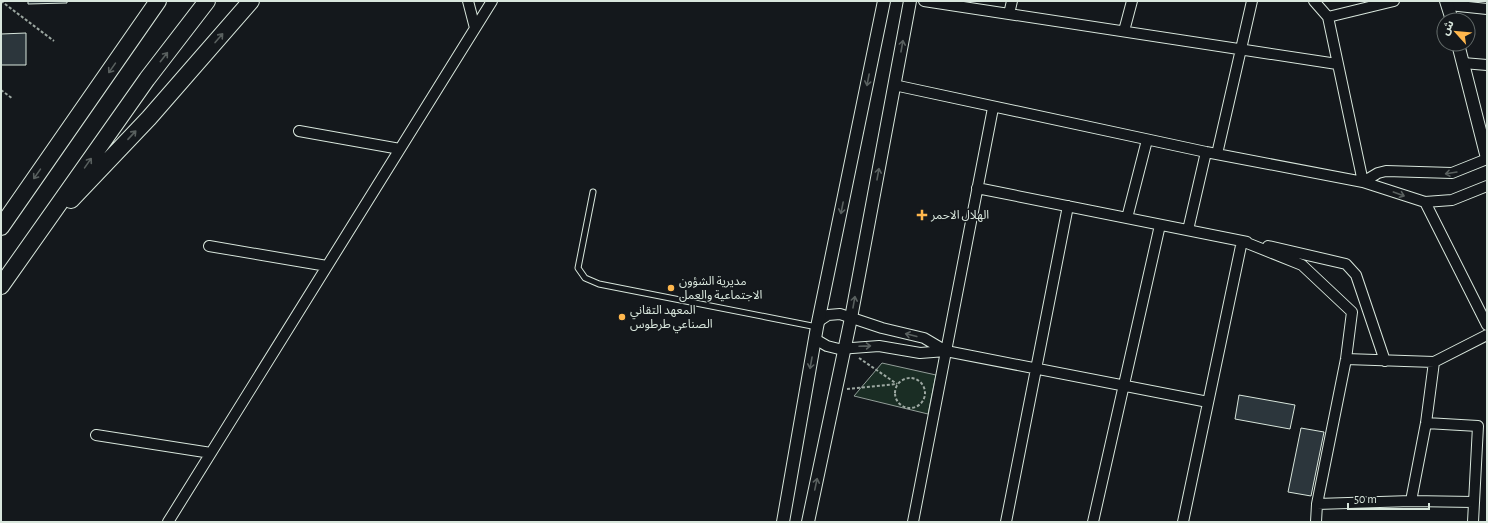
<svg xmlns="http://www.w3.org/2000/svg" width="1488" height="523" viewBox="0 0 1488 523" font-family="'Alegreya Sans','Noto Sans Arabic',sans-serif">
  <rect width="100%" height="100%" fill="#14181c"/>
  <path fill="#1a2d24" stroke="#939e99" d="M882,363L936,375L928,414L854,396Z"/>
  <path fill="#2c363c" stroke="#d8e6dc" d="M28,1H67V3L28,4Z
    M26,33V65H1V34Z
    M1239,395L1295,405L1290,429L1235,419Z
    M1301,428L1324,432L1311,496L1288,492Z"/>
  <g fill="none" stroke-linecap="round" stroke-linejoin="round">
    <g stroke="#d8e6dc" stroke-width="7">
      <path id="service" d="M593,192L578,268L585,278L599,284L817,327"/>
    </g>
    <g stroke="#d8e6dc" stroke-width="12">
      <path id="minor" d="M468,1L475,28
        M924,1L1337,64
        M1314,1L1328,17L1363,182
        M1449,5L1487,9
        M1009,14L1012,1
        M1328,17L1394,1
        M1124,31L1132,1
        M1463,63L1487,65
        M894,85L1206,152L1363,182L1425,202L1452,200L1487,186
        M299,131L400,149
        M1217,154L1252,1
        M1363,182L1378,173L1386,171L1452,173L1487,159
        M977,188L1242,241L1302,265L1352,312L1346,359L1317,504L1316,522
        M1425,202L1487,325
        M1127,218L1147,140
        M1188,230L1206,152
        M209,246L327,266
        M1268,246L1346,264L1356,275L1385,361
        M819,321L828,315L840,314L882,328L924,338L946,351L1208,402
        M815,339L827,346L839,349L879,346L920,353L946,351
        M1346,359L1434,362L1426,423L1411,501
        M1434,362L1487,335
        M1426,423L1478,426L1473,522
        M96,435L211,453
        M1317,504L1411,501L1473,502
        M168,522L492,1
        M913,522L993,108
        M1006,522L1068,206
        M1093,522L1160,225
        M1183,522L1242,241L1247,242"/>
    </g>
    <g stroke="#d8e6dc" stroke-width="14">
      <path id="tertiary" d="M1446,1L1452,20
        M1458,44L1487,158
        M783,522L817,327L884,1
        M808,522L851,318L910,1"/>
    </g>
    <g stroke="#d8e6dc" stroke-width="18">
      <path id="trunk" d="M71,200L149,118L251,1
        M1,227L158,1
        M1,286L147,79L207,1"/>
    </g>
    <path stroke="#9da8a2" stroke-width="2" stroke-dasharray="3 2" stroke-linecap="butt" d="M1,1L54,41
      M1,90L13,99
      M859,358L897,384
      M895 393a15 15 0 1 1 30 0a15 15 0 1 1-30 0Z
      M847,389L896,384"/>
    <use href="#service" stroke="#14181c" stroke-width="5"/>
    <use href="#minor" stroke="#14181c" stroke-width="10"/>
    <use href="#tertiary" stroke="#14181c" stroke-width="12"/>
    <use href="#trunk" stroke="#14181c" stroke-width="16"/>
  </g>
  <defs><path id="oneway-shaft" d="M-6 0H5M1.5-3L5.5 0L1.5 3" fill="none" stroke-width="1.6" stroke-linecap="round" stroke-linejoin="round"/></defs>
  <g stroke="#59605f">
    <use href="#oneway-shaft" transform="translate(219 38) rotate(-49)"/>
    <use href="#oneway-shaft" transform="translate(902 46) rotate(-80)"/>
    <use href="#oneway-shaft" transform="translate(164 57) rotate(-52)"/>
    <use href="#oneway-shaft" transform="translate(112 68) rotate(125)"/>
    <use href="#oneway-shaft" transform="translate(868 80) rotate(101)"/>
    <use href="#oneway-shaft" transform="translate(132 135) rotate(-47)"/>
    <use href="#oneway-shaft" transform="translate(88 163) rotate(-55)"/>
    <use href="#oneway-shaft" transform="translate(1451 173) rotate(171)"/>
    <use href="#oneway-shaft" transform="translate(37 174) rotate(125)"/>
    <use href="#oneway-shaft" transform="translate(878 174) rotate(-80)"/>
    <use href="#oneway-shaft" transform="translate(1399 194) rotate(20)"/>
    <use href="#oneway-shaft" transform="translate(842 208) rotate(101)"/>
    <use href="#oneway-shaft" transform="translate(854 302) rotate(-80)"/>
    <use href="#oneway-shaft" transform="translate(911 335) rotate(-166)"/>
    <use href="#oneway-shaft" transform="translate(865 346) rotate(-2)"/>
    <use href="#oneway-shaft" transform="translate(811 363) rotate(100)"/>
    <use href="#oneway-shaft" transform="translate(816 484) rotate(-78)"/>
  </g>
  <g fill="#ffb74d" stroke="#14181c" stroke-width="1.5">
    <path d="M920 209h4v4h4v4h-4v4h-4v-4h-4v-4h4z"/>
    <circle cx="671" cy="288" r="4"/>
    <circle cx="622" cy="317" r="4"/>
  </g>
  <g text-anchor="middle" stroke-width="3" stroke-linejoin="round" paint-order="stroke">
    <g font-size="12" fill="#d8e6dc" stroke="#14181c" text-anchor="start">
      <text x="931" y="219">الهلال الاحمر</text>
      <text x="679" y="285">مديرية الشؤون<tspan x="679" dy="14">الاجتماعية والعمل</tspan></text>
      <text x="630" y="314">المعهد التقاني<tspan x="630" dy="14">الصناعي طرطوس</tspan></text>
    </g>
  </g>
  <rect width="1488" height="523" fill="none" stroke="#d8e6dc" stroke-width="4"/>
  <g transform="translate(1456 32) rotate(297)"><circle r="19" fill="#14181c" stroke="#626a69"/>
  <path d="M0-3L7 15L0 10L-7 15Z" fill="#ffb74d"/>
  <text y="-6" font-size="11" font-weight="bold" text-anchor="middle" fill="#d8e6dc">ش</text>
  </g>
  <path d="M1348 503v6h81v-6" fill="none" stroke="#d8e6dc" stroke-width="2"/>
  <text x="1354" y="503" font-size="12" fill="#d8e6dc" stroke="#14181c" stroke-width="3" paint-order="stroke">50 m</text>
</svg>
